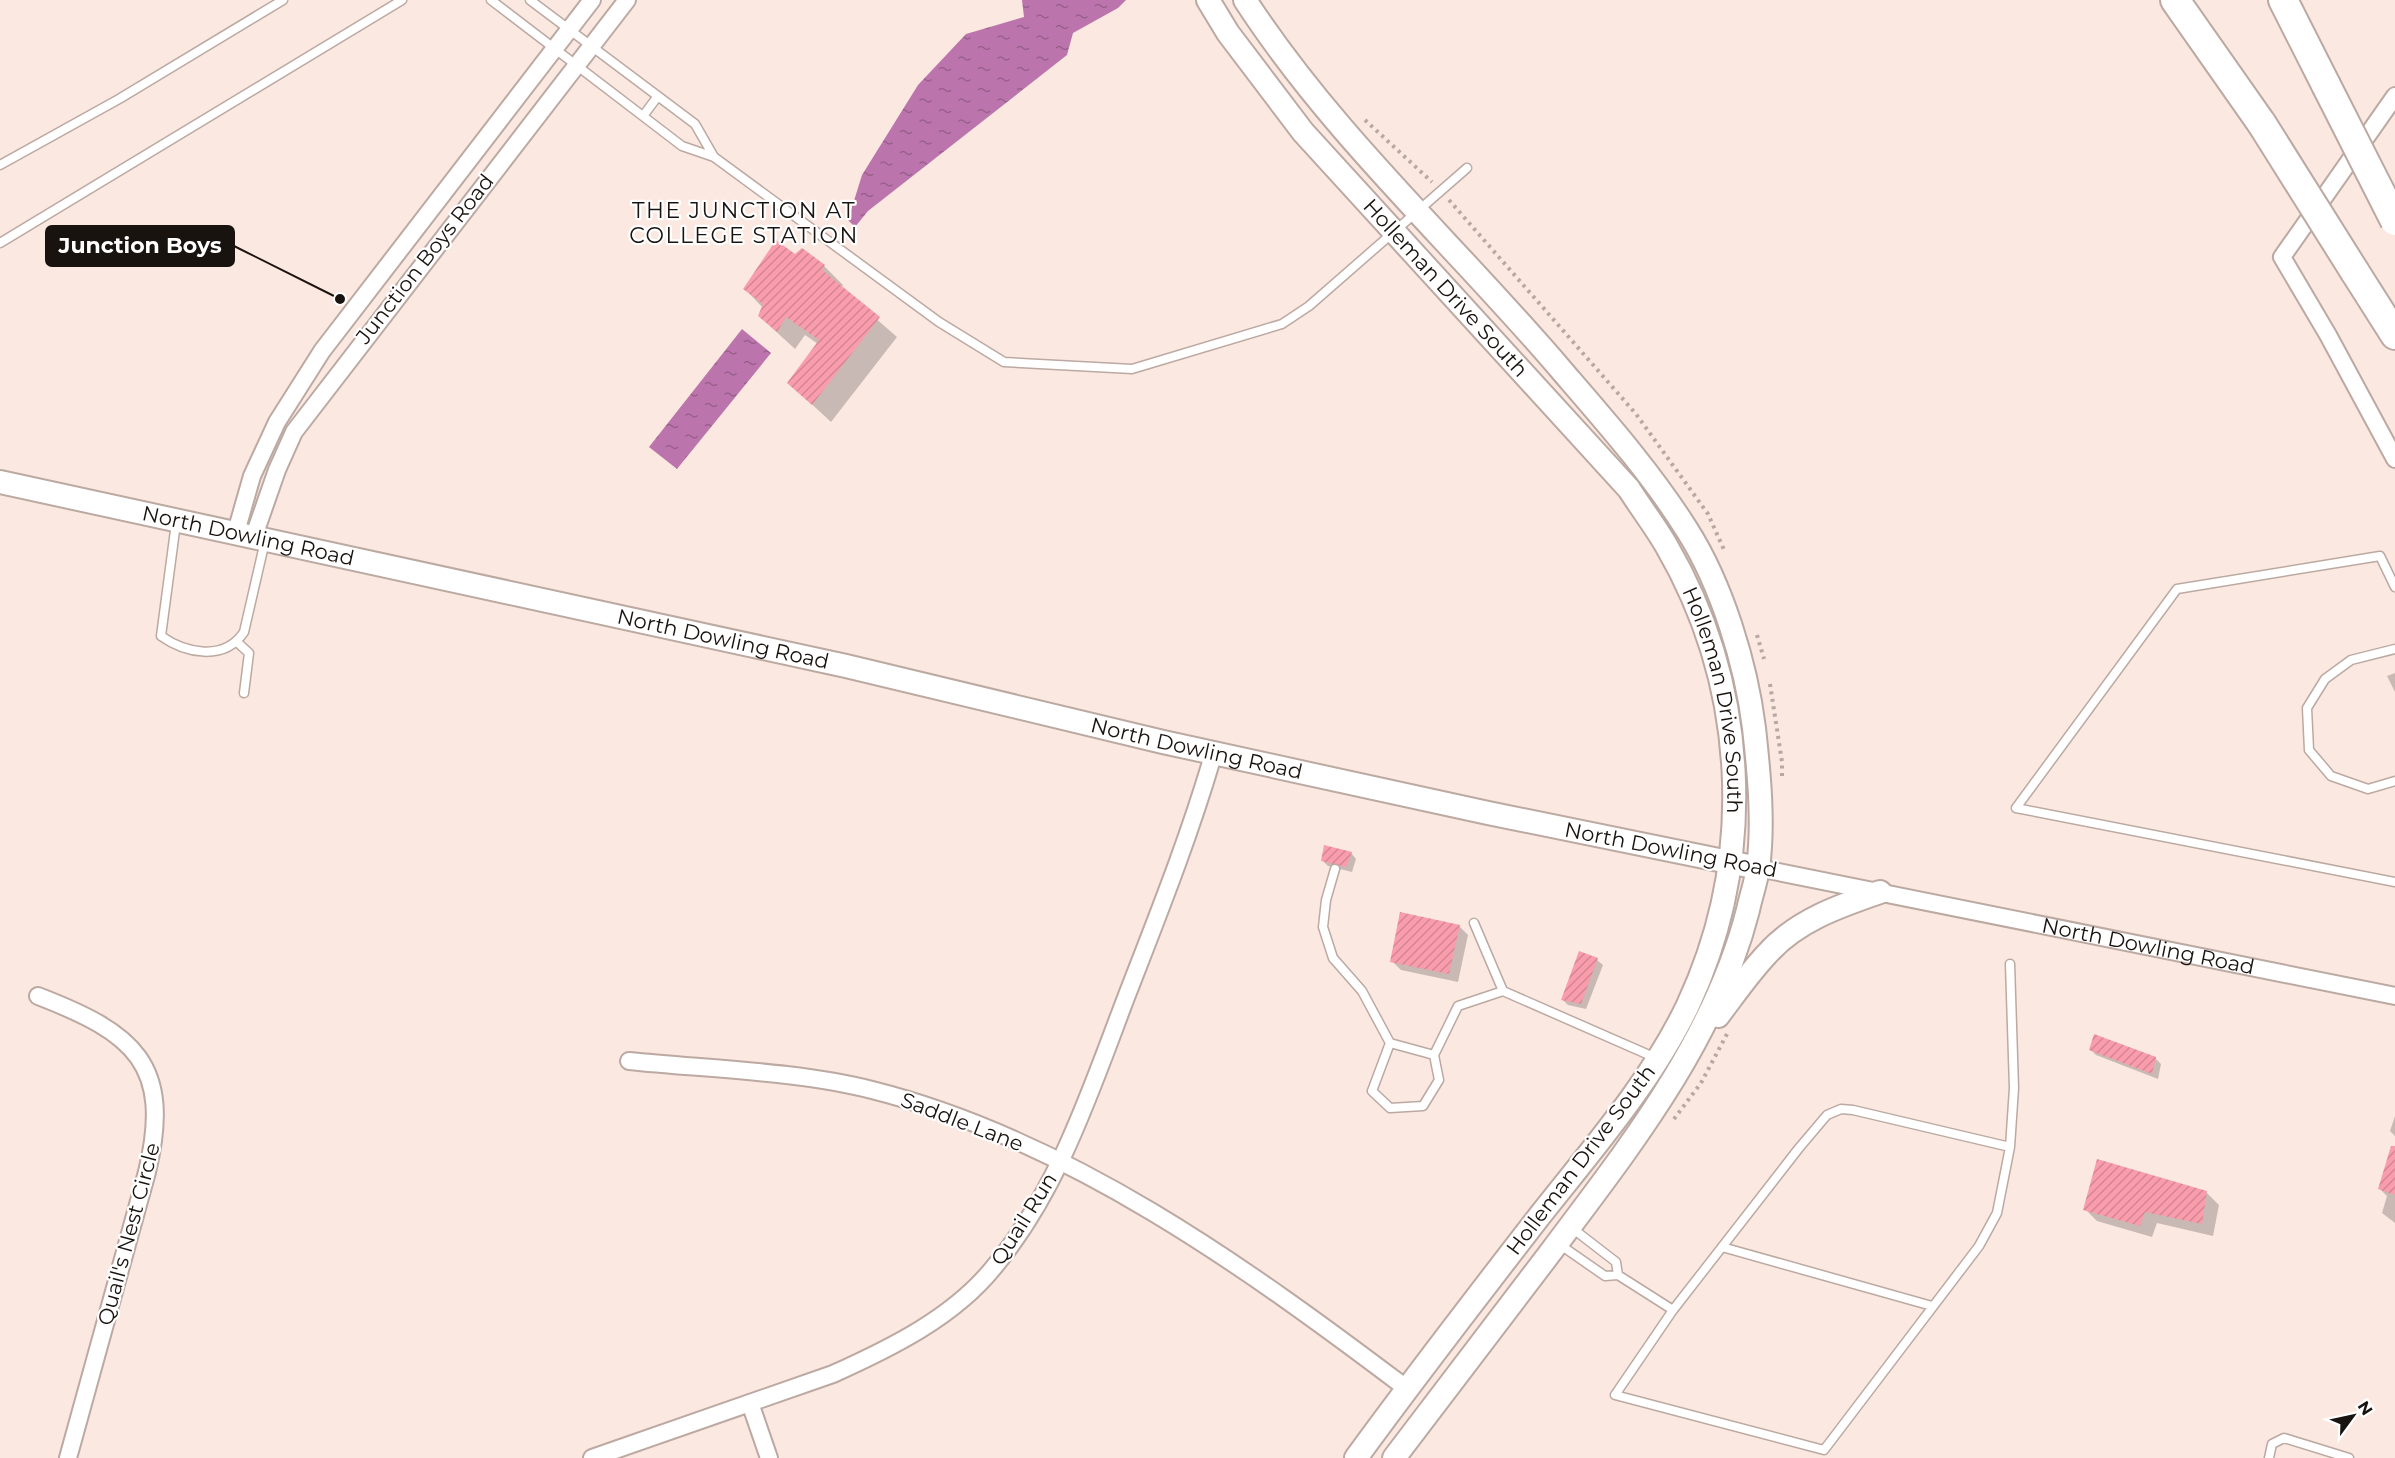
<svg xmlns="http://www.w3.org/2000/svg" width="2395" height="1458" viewBox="0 0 2395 1458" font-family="Montserrat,sans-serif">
  <defs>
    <pattern id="water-ripples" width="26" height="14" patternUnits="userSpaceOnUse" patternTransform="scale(1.5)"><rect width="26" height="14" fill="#bc75ac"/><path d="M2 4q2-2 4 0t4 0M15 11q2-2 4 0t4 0" fill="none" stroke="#985f8b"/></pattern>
    <pattern id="building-hatch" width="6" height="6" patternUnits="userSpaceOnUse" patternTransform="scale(1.5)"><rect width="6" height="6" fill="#f99cac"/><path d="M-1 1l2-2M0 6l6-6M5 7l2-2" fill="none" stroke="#d58693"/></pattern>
  </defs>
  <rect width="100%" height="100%" fill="#fbe8e1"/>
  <path fill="url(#water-ripples)" d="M1022,0H1126L1118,8L1073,33L1067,55L868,211L855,227L848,220L862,175L918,85L966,34L1024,17Z
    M742,329L771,353L677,469L649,447Z"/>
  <path fill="#0003" d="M802,250L824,266L843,285L841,288L897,337L831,422L789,383L818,344L805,335L795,349L759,316L763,308L745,289Z
    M2395,673V692L2387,676Z
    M1351,853L1356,859L1352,872L1328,866L1323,861Z
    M1459,926L1468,935L1458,982L1401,970L1392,961Z
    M1597,960L1603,965L1586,1009L1568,1005L1562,999Z
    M2090,1049L2155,1058L2161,1064L2158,1079L2096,1055Z
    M2395,1116V1136L2390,1131Z
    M2395,1166V1223L2382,1213L2387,1196L2380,1189Z
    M2206,1192L2219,1205L2213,1236L2157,1223L2152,1237L2097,1221L2085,1209Z"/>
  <path fill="url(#building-hatch)" d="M776,240L795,254L802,248L825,265L822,270L880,317L812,405L787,383L819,340L786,317L777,332L758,316L763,304L743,289Z
    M1324,845L1352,852L1346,867L1321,861Z
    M1400,912L1460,925L1449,974L1390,962Z
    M1579,951L1598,958L1581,1004L1561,1000Z
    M2094,1034L2156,1057L2152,1074L2089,1050Z
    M2391,1146H2395V1195L2378,1189Z
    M2097,1159L2207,1191L2202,1224L2145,1212L2140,1226L2083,1210Z"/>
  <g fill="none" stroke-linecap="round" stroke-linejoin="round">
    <g stroke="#bba9a2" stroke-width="11">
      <path id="lane" d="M491,0L682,146L714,157L939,322L1004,362L1132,369L1282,324L1309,306L1467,168
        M530,0L695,124L714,157
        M643,116L658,96
        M0,165L119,99L283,0
        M0,243L402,0
        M176,523L161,636C185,653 224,662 244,632L265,541
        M2395,587L2380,556L2177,589L2016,808L2395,882
        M237,642L249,653L244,693
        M2395,649L2351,660L2325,679L2307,708L2309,750L2331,776L2368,789L2395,781
        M1335,869L1326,900L1323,927L1333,958L1362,991L1390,1043L1372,1091L1390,1108L1423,1106L1439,1080L1434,1055L1458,1006L1503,991L1474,923
        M2010,964L2014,1088L2010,1147
        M1503,991L1656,1058
        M1390,1043L1434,1055
        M1572,1228L1616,1262L1618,1275
        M1559,1244L1605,1276L1618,1275L1673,1310L1615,1395L1824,1450L1979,1246L1997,1213L2010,1147L1853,1110L1841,1109L1827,1115L1799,1148L1673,1310
        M1722,1247L1932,1306
        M2269,1458L2272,1444L2284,1438L2349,1458"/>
    </g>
    <g stroke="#bba9a2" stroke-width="20">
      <g id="street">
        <path d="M2395,96L2282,257L2328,335L2395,459"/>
        <path d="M236,532L252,476L277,422L322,351L592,0"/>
        <path d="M254,536L277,470L294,432L627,0"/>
        <path id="s1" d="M1758,868L2395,996"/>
        <path d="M38,996C134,1033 173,1064 147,1172L68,1458"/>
        <path d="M629,1061C706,1069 798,1071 872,1090C1068,1139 1247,1268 1406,1388"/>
        <path d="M750,1403L769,1458"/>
        <path d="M592,1458L833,1374C891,1348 954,1317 994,1267C1059,1189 1091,1089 1127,995C1158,915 1190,835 1214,752"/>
      </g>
    </g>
    <g stroke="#bba9a2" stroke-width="26">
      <g id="secondary">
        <path id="s2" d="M1208,0L1228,33L1303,132L1629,489C1641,508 1655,526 1666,545C1748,686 1757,857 1688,1005C1652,1081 1590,1152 1538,1218C1476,1298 1415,1377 1356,1458"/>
        <path d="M1245,0C1334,137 1458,248 1563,372C1607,423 1652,474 1687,530C1722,585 1746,664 1754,728C1759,773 1764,823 1758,868C1756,882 1751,896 1748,910C1715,1039 1631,1145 1553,1249C1500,1318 1447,1388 1394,1458"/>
        <path id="s3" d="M0,482L846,666L1163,742L1488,813L1758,868"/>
        <path d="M1718,1016C1734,995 1749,973 1767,954C1796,921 1839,906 1880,892"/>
      </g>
    </g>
    <g stroke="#bba9a2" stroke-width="32">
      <path id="highway" d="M2175,0L2262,124
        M2283,0L2326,85
        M2355,272L2395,335"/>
    </g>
    <path stroke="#b7a8a2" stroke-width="4" stroke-dasharray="3 4.5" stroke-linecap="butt" d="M1365,120L1432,182
      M1449,200L1636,414L1708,514L1725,552
      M1757,635L1764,659
      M1770,684L1782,762V780
      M1674,1119L1701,1083L1727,1034"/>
    <use href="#lane" stroke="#fff" stroke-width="8"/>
    <use href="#street" stroke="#fff" stroke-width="16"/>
    <use href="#secondary" stroke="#fff" stroke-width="22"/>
    <use href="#highway" stroke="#fff" stroke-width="28"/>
    <g stroke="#bba9a2" stroke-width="32" stroke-linecap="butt">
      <path id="highway-bridge" d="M2326,85L2395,221
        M2262,124L2355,272"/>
    </g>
    <use href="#highway-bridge" stroke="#fff" stroke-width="28"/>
  </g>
  <g text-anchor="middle" stroke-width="4.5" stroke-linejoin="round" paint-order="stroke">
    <g font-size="21" fill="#191310" stroke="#fff">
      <text transform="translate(425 259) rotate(-52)" y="7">Junction Boys Road</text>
      <text dy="7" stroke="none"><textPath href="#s2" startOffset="374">Holleman Drive South</textPath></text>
      <text dy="7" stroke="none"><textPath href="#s3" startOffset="254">North Dowling Road</textPath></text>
      <text dy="7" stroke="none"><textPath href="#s3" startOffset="740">North Dowling Road</textPath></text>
      <text dy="7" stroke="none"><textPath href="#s2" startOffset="878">Holleman Drive South</textPath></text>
      <text dy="7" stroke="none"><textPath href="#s3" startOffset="1226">North Dowling Road</textPath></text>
      <text transform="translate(1671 850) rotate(11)" y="7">North Dowling Road</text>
      <text dy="7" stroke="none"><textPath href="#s1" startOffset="398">North Dowling Road</textPath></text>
      <text transform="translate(962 1122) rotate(21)" y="7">Saddle Lane</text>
      <text transform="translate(1581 1160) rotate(-53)" y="7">Holleman Drive South</text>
      <text transform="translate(1024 1219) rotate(-58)" y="7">Quail Run</text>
      <text transform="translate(129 1234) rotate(-75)" y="7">Quail's Nest Circle</text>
    </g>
    <g font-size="22" letter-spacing="1.5" fill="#191310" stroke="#fff">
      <text x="744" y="218">THE JUNCTION AT<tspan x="744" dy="25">COLLEGE STATION</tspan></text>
    </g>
  </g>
  <path fill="none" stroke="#191310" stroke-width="2" d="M340 299L234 246"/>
  <circle fill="#191310" stroke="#fff" stroke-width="2" cx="340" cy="299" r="6"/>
  <rect fill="#191310" stroke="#191310" stroke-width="2" x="46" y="226" width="188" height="40" rx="6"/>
  <g font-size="22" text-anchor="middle" font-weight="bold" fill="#fff">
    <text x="140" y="253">Junction Boys</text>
  </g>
  <g transform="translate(2353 1416) rotate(57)" stroke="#ffffff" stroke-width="4.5" paint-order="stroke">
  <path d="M0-4.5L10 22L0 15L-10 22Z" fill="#191310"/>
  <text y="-9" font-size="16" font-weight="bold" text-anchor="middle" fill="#191310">N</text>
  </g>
</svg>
